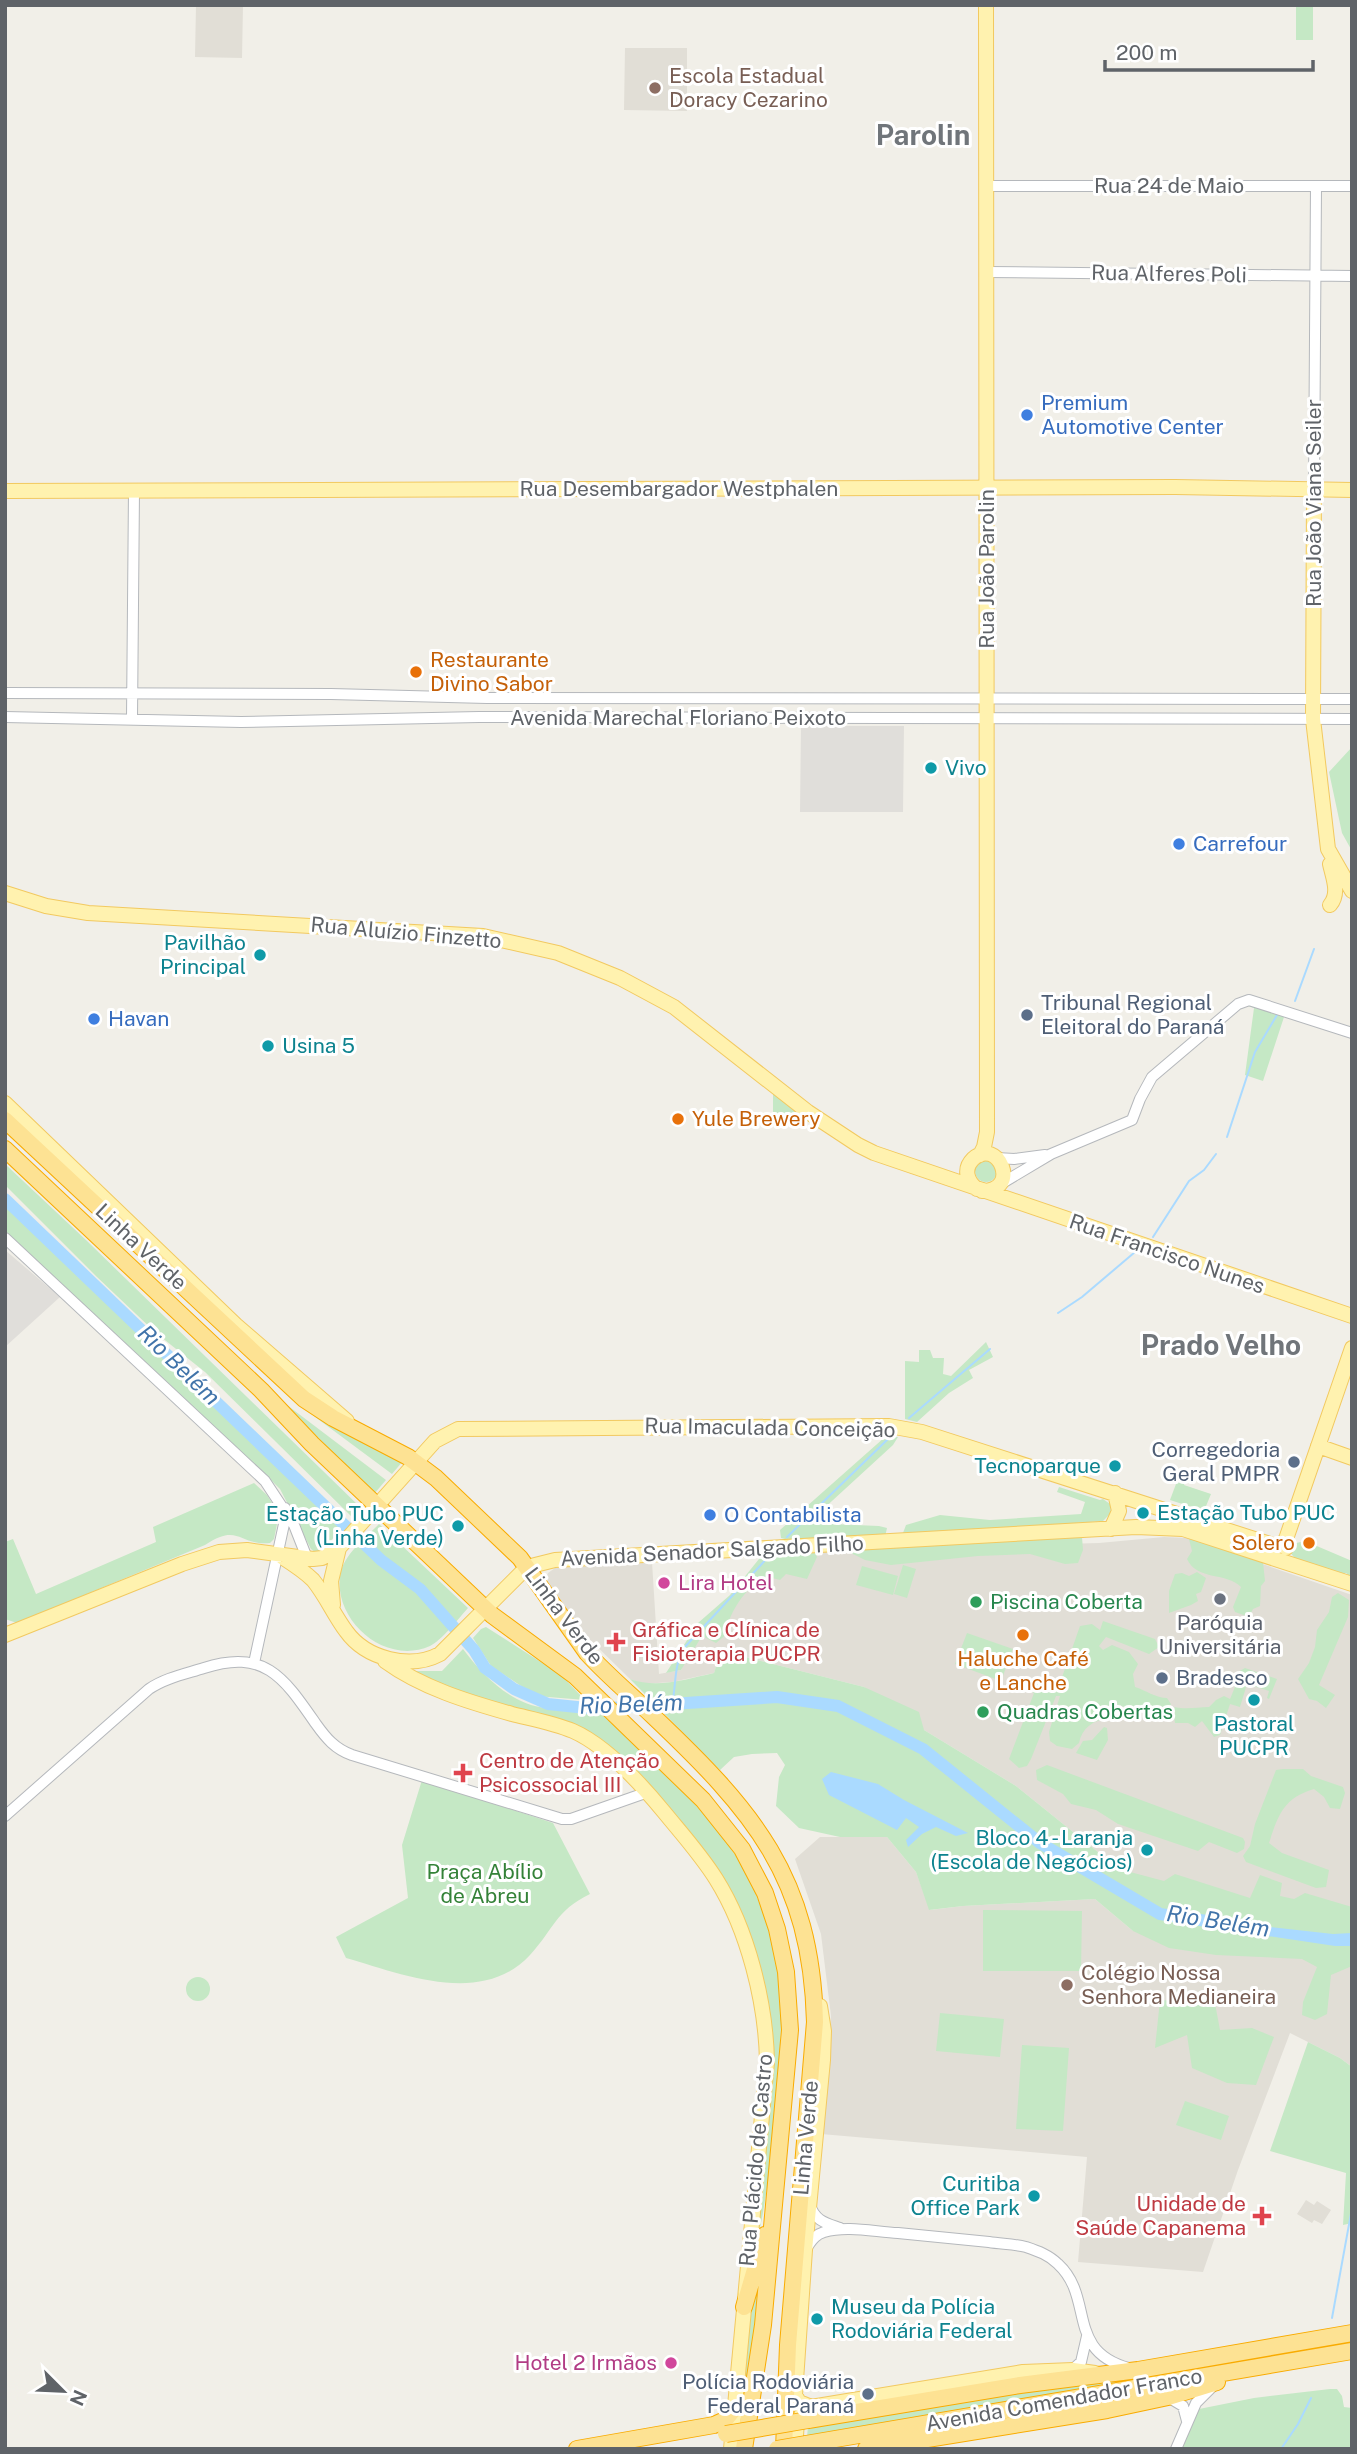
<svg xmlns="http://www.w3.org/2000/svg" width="1357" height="2454" viewBox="0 0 1357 2454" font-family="'Public Sans',sans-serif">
  <rect width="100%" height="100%" fill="#f1efe8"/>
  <path fill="#e0deda" d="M801,726H904L903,812H800Z
    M5,1250L60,1297L5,1347Z"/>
  <path fill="#e1ded6" d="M196,5H243L242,58L195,57Z
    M625,48H687V111L624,110Z
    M1164,1537L1187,1538L1352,1595V2067L1340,2058L1290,2033L1238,2170L1203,2272L1078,2262L1087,2157L821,2134L831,2016L821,1934L795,1859L820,1837H887L916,1872L930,1910L963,1906L1095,1899L1133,1931L1119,1869L1016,1786L924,1730L864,1687L722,1651L714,1673L672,1682L643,1684L630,1679L576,1626L547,1583L546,1578L548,1573L555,1568L652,1562L659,1674L681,1670L694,1642L776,1552L1099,1543Z
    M1306,2200L1314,2205L1317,2201L1331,2210L1322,2224L1314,2220L1312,2223L1297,2214Z"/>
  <path fill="#c5e8c5" d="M1296,5H1313V40H1296Z
    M1352,747V851L1342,833L1329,772Z
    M1250,1002L1282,1012L1284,1017L1263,1081L1245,1075L1254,1008L1245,1005Z
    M773,1093L803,1116L802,1123L798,1125L773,1126Z
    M975 1171a11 11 0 1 1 22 0a11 11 0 1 1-22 0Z
    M5,1164L86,1240L360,1507L351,1516L205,1372L156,1333L97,1277L5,1185Z
    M5,1203L280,1466L341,1530L321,1551L315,1552L311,1549L280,1489L268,1477L5,1232Z
    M986,1342L993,1357L969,1370L973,1378L949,1393L917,1422L905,1419V1361L919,1362V1350H930L933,1358H944L943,1374L951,1376Z
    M283,1402L386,1480L374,1494Z
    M299,1405L403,1461L392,1474Z
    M885,1437H898L893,1445L808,1523L879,1526L887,1528L885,1537L793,1541L781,1538L780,1530Z
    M1182,1468L1188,1470L1184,1485L1211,1494L1204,1511L1170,1500Z
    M254,1483L267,1495L279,1514L274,1539L270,1543C239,1546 239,1522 205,1545L17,1623L5,1619V1542L13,1539L36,1594L156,1542L153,1527Z
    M1059,1487L1100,1500L1103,1499L1110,1504L1111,1513L1103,1521L910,1535L903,1533L906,1525L940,1515L990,1520L1081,1514L1085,1502L1057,1492Z
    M379,1524L468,1608C459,1618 441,1641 430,1646C385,1666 334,1621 340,1576C343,1555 365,1538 379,1524Z
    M1188,1535L1263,1562L1265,1581L1261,1586L1260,1606L1253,1609L1249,1617L1235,1612L1233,1607L1241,1587C1227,1572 1197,1581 1187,1559L1192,1551Z
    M1028,1537H1082L1083,1550L1078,1563L1065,1564L1030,1554L978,1556L891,1565L865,1560L843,1549Z
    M1305,1541L1352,1561V1578L1346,1573L1339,1576L1297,1561L1289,1551L1292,1544Z
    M815,1553L817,1557L807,1579L786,1574L780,1580C778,1580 771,1577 769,1578C750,1579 725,1617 727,1634L716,1643L702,1636L681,1670L666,1673L698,1623L730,1595L763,1554Z
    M903,1565L916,1569L907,1598L894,1594Z
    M862,1566L898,1576L893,1595L856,1585Z
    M1197,1572L1206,1578L1201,1592L1196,1594L1198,1601L1191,1605L1169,1613V1591L1175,1574L1182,1573L1189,1576Z
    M1338,1593L1349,1600L1348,1617L1319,1685L1335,1695L1326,1708L1317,1701L1309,1699L1298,1679L1309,1663L1315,1647L1317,1630L1329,1612L1332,1597Z
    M1103,1621L1155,1639L1159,1647L1149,1654L1106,1637L1099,1646L1103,1650L1112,1645L1129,1652L1138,1664L1133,1674L1135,1687C1145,1690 1156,1698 1167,1698L1171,1704L1167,1716L1151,1710L1150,1714L1114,1704L1109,1712V1718C1093,1720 1082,1728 1079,1743L1072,1749L1057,1746L1050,1741L1049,1732L1060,1696H1056L1031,1759L1027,1766L1019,1768L1009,1759L1034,1693L1027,1690L1032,1678L1061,1680L1080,1626L1092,1624L1100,1630Z
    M486,1627L561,1675L585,1700L536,1696L491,1666L473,1638L481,1629Z
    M967,1633L1013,1649L1001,1681L955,1664Z
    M463,1649C483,1676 512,1705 546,1708C563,1710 580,1709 596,1709C643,1754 700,1801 736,1856C765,1902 782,1963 781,2018C781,2052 776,2086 774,2119C770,2166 766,2211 753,2256L771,2046L736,1904L595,1739L447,1687L413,1671H442Z
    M721,1651L864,1687L919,1712L924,1730L1016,1786L1119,1869L1164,1881L1175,1874L1250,1898L1260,1875L1282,1883L1280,1896L1294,1899L1305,1893L1352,1907V1966L1331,1975L1327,2014L1315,2020L1302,2015L1303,2002L1317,1967L1302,1959L1216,1955L1169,1948L1133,1931L1095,1899L963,1906L929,1910L916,1872L887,1837H840L799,1828L776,1806L779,1777L785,1765L777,1753L752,1754L734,1757L720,1770L630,1679C657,1689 687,1679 714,1673Z
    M1245,1668L1277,1679L1269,1699L1267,1698L1269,1691L1247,1684L1240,1707L1230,1704L1220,1735L1214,1737L1202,1721L1195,1727L1188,1723H1175L1173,1711L1175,1707C1187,1710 1197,1707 1209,1707L1216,1700L1224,1696L1230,1699L1235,1687L1232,1684L1238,1672Z
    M1104,1727L1107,1728L1108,1740L1097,1760L1076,1753L1083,1741L1092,1740Z
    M1047,1765L1243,1838L1245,1842L1244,1849L1237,1853L1209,1842L1198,1851L1118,1824L1096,1810L1071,1804L1063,1794L1037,1780L1036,1770Z
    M1283,1769H1303L1311,1776L1343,1787L1345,1793L1340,1809L1330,1808L1324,1797L1314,1789C1283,1798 1278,1816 1269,1843L1282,1853L1329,1870L1326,1887L1316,1888L1246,1862L1243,1856L1250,1846L1255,1824L1276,1770Z
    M422,1780L553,1823L590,1894C555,1911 554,1929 530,1955C482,2007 402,1974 346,1958L336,1937L408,1898L402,1845Z
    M983,1910L1082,1911L1081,1971H983Z
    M186 1989a12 12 0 1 1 24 0a12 12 0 1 1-24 0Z
    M1214,1998L1220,2030L1252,2028L1274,2037L1256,2085L1227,2083L1192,2068L1187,2035L1155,2048L1160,2000L1194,2002Z
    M940,2013L1004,2019L1000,2057L936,2051Z
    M1308,2042L1340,2058L1352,2067V2223L1343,2225L1346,2173L1270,2151Z
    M1022,2045L1069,2048L1063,2131L1016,2129Z
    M1185,2101L1229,2116L1221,2140L1176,2125Z
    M762,2254L755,2339L742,2424L736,2426L746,2316Z
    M1175,2370L1177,2378L807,2437L808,2426L1012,2393Z
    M1330,2389H1337L1342,2396L1344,2407L1352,2408V2449H1182L1199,2409L1254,2398Z"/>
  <path fill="#aadaff" d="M831,1772L878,1784L904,1800L968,1833L956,1836L936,1827L922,1834L908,1847L906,1840L919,1827L906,1818L897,1830L829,1795L822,1779Z
    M1200,1919L1333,1934L1352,1933V1946H1335L1254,1934Z"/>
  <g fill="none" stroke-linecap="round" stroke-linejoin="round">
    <path stroke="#aadaff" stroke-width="2" d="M1295,1001L1314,949
      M1227,1137L1255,1052L1277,1015
      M1153,1237L1189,1181L1204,1170L1216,1154
      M1058,1313L1082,1297L1135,1252
      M909,1418L990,1349
      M787,1537L890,1437
      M672,1705C676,1686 674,1666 683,1649L770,1555
      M1332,2318L1352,2208
      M1281,2449L1298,2424L1311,2398"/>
    <path stroke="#aadaff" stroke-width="12" d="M5,1199L358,1538L381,1560L420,1589L474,1650L485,1668L514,1689L548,1704L596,1709L777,1697L838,1706L923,1749L1040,1843L1160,1914L1220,1923"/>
    <g stroke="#b5b8bc" stroke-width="12">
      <path id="minor" d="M986,186H1352
        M986,272L1352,276
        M1314,489L1316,186
        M5,693L331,694L487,698L1352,699
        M5,717L241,722L479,717L1352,719
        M132,718L134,490
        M997,1158L1014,1159L1045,1155
        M999,1185L1051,1154L1132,1120L1140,1099L1152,1077L1238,1004L1249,1000L1352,1033
        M5,1238L265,1481L294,1525L307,1558
        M254,1663L284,1524L285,1508
        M5,1816L149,1689C165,1678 185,1674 204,1668C265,1648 284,1678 316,1724C326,1738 335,1749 352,1755L562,1819H571L648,1792
        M810,2205C815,2221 826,2223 840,2228
        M805,2250C811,2242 814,2235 824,2232C847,2225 875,2232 898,2233C928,2236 958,2239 989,2242C1001,2244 1014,2244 1026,2247C1038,2251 1049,2255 1058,2264C1095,2298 1065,2351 1129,2368
        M1069,2373L1081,2362L1087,2336
        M1168,2397L1183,2406L1187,2421
        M1176,2449L1196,2403L1213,2386"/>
    </g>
    <g stroke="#f2c960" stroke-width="16">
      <path id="major" d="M1314,489L1313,719L1328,849L1352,891
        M5,491L1175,487L1352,490
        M5,893L46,906L88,913L483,936L558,953L620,978L674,1007L808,1112L858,1145L874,1153L1352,1316
        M1330,905C1340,893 1333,878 1330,864
        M5,1103L236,1325L347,1421
        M980,1155L984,1147L987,1132L986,5
        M977,1189C967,1181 963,1169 973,1159C998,1136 1022,1191 982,1191
        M1318,1446L1352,1458
        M1111,1529L1119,1511L1115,1493
        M1286,1548V1539L1352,1348
        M282,1557C293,1564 304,1571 313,1580C326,1596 334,1615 346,1631C366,1659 410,1670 440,1654L527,1567L555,1560L1136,1527L1183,1529L1352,1584
        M333,1605L331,1581L339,1548
        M5,1635L182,1564L219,1552L247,1550L313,1559L322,1558L339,1548L435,1441L458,1429L889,1426L922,1432L1273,1545H1281L1286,1539
        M385,1661C422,1688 469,1702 512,1714C532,1719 554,1723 573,1731C607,1746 641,1784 664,1812C682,1834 701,1855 716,1879C748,1930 766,2003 767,2062L731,2449
        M811,2407L799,2402L795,2395L805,2250L823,2060L824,2031L820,2006
        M796,2449C796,2432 794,2415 811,2407L1023,2372L1073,2370L1095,2373"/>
    </g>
    <g stroke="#f9ab00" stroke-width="18">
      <path id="highway" d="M5,1120L304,1399L333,1418L408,1457L436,1478L520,1558L587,1653C607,1675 631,1695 653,1716C753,1811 811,1876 815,2022L788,2345L784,2449
        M5,1149L261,1390L312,1444L492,1615L575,1676L703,1800L742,1849L765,1893L777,1929L786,1972L790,2030L763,2325L744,2449
        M744,2307L765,2235
        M808,2420L1020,2385L1138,2370L1352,2333
        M806,2444L1352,2351
        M577,2449L714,2425L725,2420L734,2409
        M866,2449L1107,2410L1168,2397L1217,2382"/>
    </g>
    <use href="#minor" stroke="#fff" stroke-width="10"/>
    <use href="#major" stroke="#fff2af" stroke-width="14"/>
    <use href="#highway" stroke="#fde293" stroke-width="16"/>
    <g stroke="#f9ab00" stroke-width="18" stroke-linecap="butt">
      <path id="highway-bridge" d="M726,2434L808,2420
        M777,2449L806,2444"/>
    </g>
    <use href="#highway-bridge" stroke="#fde293" stroke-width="16"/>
  </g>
  <g fill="#8d6e63" stroke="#fff" stroke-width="2.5">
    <circle cx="655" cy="88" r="7"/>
    <circle cx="1067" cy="1985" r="7"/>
  </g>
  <g fill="#3f7fe0" stroke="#fff" stroke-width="2.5">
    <circle cx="1027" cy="415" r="7"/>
    <circle cx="1179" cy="844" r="7"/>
    <circle cx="94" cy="1019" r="7"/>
    <circle cx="710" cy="1515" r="7"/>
  </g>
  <g fill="#e8710a" stroke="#fff" stroke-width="2.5">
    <circle cx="416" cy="672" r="7"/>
    <circle cx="678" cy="1119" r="7"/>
    <circle cx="1309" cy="1543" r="7"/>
    <circle cx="1023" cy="1635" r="7"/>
  </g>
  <g fill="#0f9aa8" stroke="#fff" stroke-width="2.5">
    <circle cx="931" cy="768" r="7"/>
    <circle cx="260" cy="955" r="7"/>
    <circle cx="268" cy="1046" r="7"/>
    <circle cx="1115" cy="1466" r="7"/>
    <circle cx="1143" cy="1513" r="7"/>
    <circle cx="458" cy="1526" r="7"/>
    <circle cx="1254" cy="1700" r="7"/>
    <circle cx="1147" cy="1850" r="7"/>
    <circle cx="1034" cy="2196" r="7"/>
    <circle cx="817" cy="2319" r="7"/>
  </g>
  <g fill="#5c6f8a" stroke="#fff" stroke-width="2.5">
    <circle cx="1027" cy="1015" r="7"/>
    <circle cx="1294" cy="1462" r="7"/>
    <circle cx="1162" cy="1678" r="7"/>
    <circle cx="868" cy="2394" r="7"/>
  </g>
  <g fill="#d1479c" stroke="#fff" stroke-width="2.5">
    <circle cx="664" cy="1583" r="7"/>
    <circle cx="671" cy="2363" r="7"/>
  </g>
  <circle fill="#6b7280" stroke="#fff" stroke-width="2.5" cx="1220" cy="1599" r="7"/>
  <g fill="#2e9e5b" stroke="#fff" stroke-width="2.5">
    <circle cx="976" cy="1602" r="7"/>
    <circle cx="983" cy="1712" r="7"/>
  </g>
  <g fill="#e0444e" stroke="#fff" stroke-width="2.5">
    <path d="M612.5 1631.5h7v7h7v7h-7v7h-7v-7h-7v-7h7z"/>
    <path d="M459.5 1762.5h7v7h7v7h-7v7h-7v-7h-7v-7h7z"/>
    <path d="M1258.5 2205.5h7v7h7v7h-7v7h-7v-7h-7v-7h7z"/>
  </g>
  <g text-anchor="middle" stroke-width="6" stroke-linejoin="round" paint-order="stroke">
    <g font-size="21" fill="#785e54" stroke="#fff" text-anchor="start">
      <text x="669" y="83">Escola Estadual<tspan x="669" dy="24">Doracy Cezarino</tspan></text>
      <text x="1081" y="1980">Colégio Nossa<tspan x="1081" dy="24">Senhora Medianeira</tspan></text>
    </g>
    <g font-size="21" fill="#5f6368" stroke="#fff">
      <text x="1169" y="193">Rua 24 de Maio</text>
      <text transform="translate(1169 274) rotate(1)" y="7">Rua Alferes Poli</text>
      <text x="679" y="496">Rua Desembargador Westphalen</text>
      <text transform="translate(1314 503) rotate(-90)" y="7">Rua João Viana Seiler</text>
      <text transform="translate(987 569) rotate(-90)" y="7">Rua João Parolin</text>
      <text x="678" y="725">Avenida Marechal Floriano Peixoto</text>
      <text transform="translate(406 933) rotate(5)" y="7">Rua Aluízio Finzetto</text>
      <text transform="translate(141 1247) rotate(43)" y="7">Linha Verde</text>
      <text transform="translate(1167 1254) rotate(19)" y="7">Rua Francisco Nunes</text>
      <text transform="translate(770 1428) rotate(1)" y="7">Rua Imaculada Conceição</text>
      <text transform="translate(712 1551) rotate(-3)" y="7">Avenida Senador Salgado Filho</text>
      <text transform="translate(564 1616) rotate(53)" y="7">Linha Verde</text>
      <text transform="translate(806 2138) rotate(-85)" y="7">Linha Verde</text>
      <text transform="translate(756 2160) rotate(-85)" y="7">Rua Plácido de Castro</text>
      <text transform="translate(1064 2400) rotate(-10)" y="7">Avenida Comendador Franco</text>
    </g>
    <g font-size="21" fill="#366cbe" stroke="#fff" text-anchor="start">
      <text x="1041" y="410">Premium<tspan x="1041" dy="24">Automotive Center</tspan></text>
      <text x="1193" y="851">Carrefour</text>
      <text x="108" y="1026">Havan</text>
      <text x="724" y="1522">O Contabilista</text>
    </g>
    <g font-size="21" fill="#c56008" stroke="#fff" text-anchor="start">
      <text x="430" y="667">Restaurante<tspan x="430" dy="24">Divino Sabor</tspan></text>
      <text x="692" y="1126">Yule Brewery</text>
      <text x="1295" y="1550" text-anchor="end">Solero</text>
      <text x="1023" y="1666" text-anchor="middle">Haluche Café<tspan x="1023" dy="24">e Lanche</tspan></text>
    </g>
    <g font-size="21" fill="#0d838f" stroke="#fff" text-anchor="end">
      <text x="945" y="775" text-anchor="start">Vivo</text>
      <text x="246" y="950">Pavilhão<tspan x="246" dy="24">Principal</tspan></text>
      <text x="282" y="1053" text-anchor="start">Usina 5</text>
      <text x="1101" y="1473">Tecnoparque</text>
      <text x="1157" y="1520" text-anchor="start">Estação Tubo PUC</text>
      <text x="444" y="1521">Estação Tubo PUC<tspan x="444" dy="24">(Linha Verde)</tspan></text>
      <text x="1254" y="1731" text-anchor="middle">Pastoral<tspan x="1254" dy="24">PUCPR</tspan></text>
      <text x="1133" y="1845">Bloco 4 - Laranja<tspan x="1133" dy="24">(Escola de Negócios)</tspan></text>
      <text x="1020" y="2191">Curitiba<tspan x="1020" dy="24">Office Park</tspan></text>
      <text x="831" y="2314" text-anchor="start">Museu da Polícia<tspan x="831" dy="24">Rodoviária Federal</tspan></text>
    </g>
    <g font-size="21" fill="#4e5e75" stroke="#fff" text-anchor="start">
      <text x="1041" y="1010">Tribunal Regional<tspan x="1041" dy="24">Eleitoral do Paraná</tspan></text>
      <text x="1280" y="1457" text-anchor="end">Corregedoria<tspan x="1280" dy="24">Geral PMPR</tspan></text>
      <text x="1176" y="1685">Bradesco</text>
      <text x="854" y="2389" text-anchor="end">Polícia Rodoviária<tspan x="854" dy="24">Federal Paraná</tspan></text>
    </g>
    <g font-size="21" fill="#b23c85" stroke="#fff" text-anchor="start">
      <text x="678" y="1590">Lira Hotel</text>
      <text x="657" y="2370" text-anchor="end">Hotel 2 Irmãos</text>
    </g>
    <g font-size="21" fill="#27864d" stroke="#fff" text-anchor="start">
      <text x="990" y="1609">Piscina Coberta</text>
      <text x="997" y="1719">Quadras Cobertas</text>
    </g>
    <g font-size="21" fill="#5b616d" stroke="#fff">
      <text x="1220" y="1630">Paróquia<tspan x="1220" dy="24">Universitária</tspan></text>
    </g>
    <g font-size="21" fill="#be3a42" stroke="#fff" text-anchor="start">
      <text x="632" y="1637">Gráfica e Clínica de<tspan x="632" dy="24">Fisioterapia PUCPR</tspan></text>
      <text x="479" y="1768">Centro de Atenção<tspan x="479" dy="24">Psicossocial III</tspan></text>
      <text x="1246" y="2211" text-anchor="end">Unidade de<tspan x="1246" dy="24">Saúde Capanema</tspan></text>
    </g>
    <g font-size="21" fill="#348238" stroke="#fff">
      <text x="485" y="1879">Praça Abílio<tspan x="485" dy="24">de Abreu</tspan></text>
    </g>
    <g font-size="23" font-style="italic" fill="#4174aa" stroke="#fff">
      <text transform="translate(179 1365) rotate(44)" y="8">Rio Belém</text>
      <text transform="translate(631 1704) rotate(-2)" y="8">Rio Belém</text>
      <text transform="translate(1218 1921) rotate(9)" y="8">Rio Belém</text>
    </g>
    <g font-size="28" font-weight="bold" fill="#70757a" stroke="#fff">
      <text x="923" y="145">Parolin</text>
      <text x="1221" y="1355">Prado Velho</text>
    </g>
  </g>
  <rect width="1357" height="2454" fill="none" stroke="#5f6368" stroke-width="14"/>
  <g transform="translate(63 2391) rotate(114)" stroke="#ffffff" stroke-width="5" paint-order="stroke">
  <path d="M0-5L12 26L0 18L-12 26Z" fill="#5f6368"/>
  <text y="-10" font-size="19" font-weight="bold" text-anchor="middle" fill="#5f6368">N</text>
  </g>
  <path d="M1105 60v10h208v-10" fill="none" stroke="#5f6368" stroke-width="3.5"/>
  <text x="1116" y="60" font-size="21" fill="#5f6368" stroke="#ffffff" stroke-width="5" paint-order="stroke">200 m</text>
</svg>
